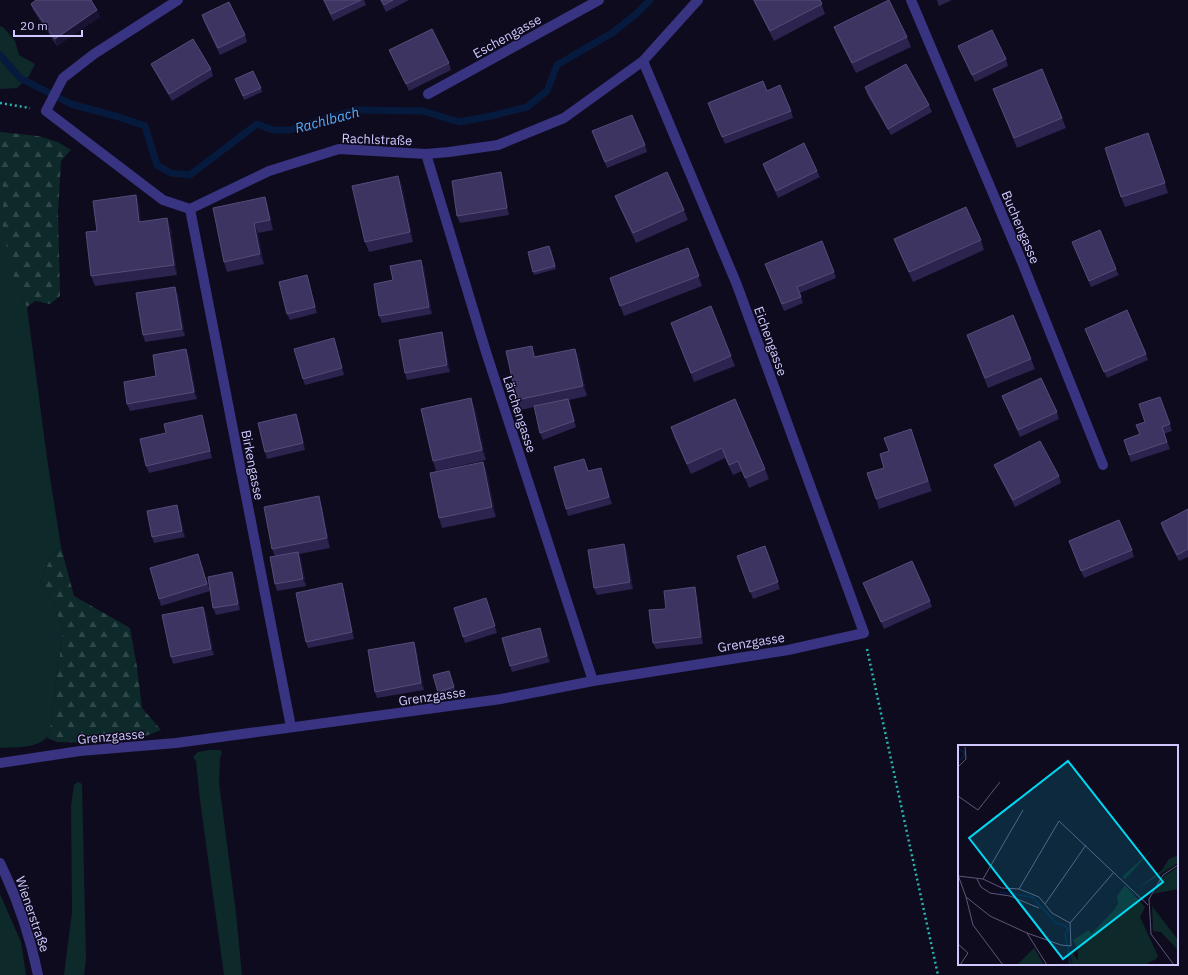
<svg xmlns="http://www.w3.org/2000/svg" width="1188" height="975" viewBox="0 0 1188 975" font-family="'IBM Plex Sans',sans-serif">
  <defs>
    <pattern id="forest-firs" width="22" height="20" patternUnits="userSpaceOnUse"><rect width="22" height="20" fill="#0e2929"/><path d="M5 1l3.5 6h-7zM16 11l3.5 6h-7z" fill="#304749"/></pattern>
  </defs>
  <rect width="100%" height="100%" fill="#0f0b1f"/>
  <path fill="#0e2929" d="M0,26L3,27L15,41L19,55L35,64L29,76L17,88L0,89Z
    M0,172L3,180L17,290L27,307L47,458L61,547L51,558L40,581L53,602L63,630L50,730C49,733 48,736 46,738C35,749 14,747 0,748Z
    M209,750H220L222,753L220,758L219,783L236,913L242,975H224L200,800L196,761L193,757L198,752Z
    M78,782L82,784L86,959L84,975H64L72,912L71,806L74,785Z
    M0,894L21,942L26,975H0Z"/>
  <path fill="url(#forest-firs)" d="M0,132L38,136L58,142L71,150L61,161L58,213L60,296L50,304L35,301L27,307L17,290L3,230V180L0,172Z
    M61,547L74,596L130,628L137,667L142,708L161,730L143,737L94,743L57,742L47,738L50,730L63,630L53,602L40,581L51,558Z"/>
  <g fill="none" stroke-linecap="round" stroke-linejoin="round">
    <path stroke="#061a3d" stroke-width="7" d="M0,55L20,78L71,104L119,117L145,126L157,165L171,173L190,175L257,124L273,130H290L355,110L423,111L459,122L491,116L527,107L547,91L557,65L612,33L635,15L650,0"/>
    <path stroke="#27b5af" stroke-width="2.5" stroke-dasharray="2 3" stroke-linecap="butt" d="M0,103L30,108
      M867,649L938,975"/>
    <path stroke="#383481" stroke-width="10" d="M178,0L94,54L63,78L46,111L163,200L190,209L269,171L339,149L426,154L449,152L498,145L564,118L643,61L698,0
      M911,0L1022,262L1103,465
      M428,94L599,0
      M426,154L486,352L593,681
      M190,209L291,727
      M0,763L80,751L176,743L501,699L593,681L788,650L864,633L737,285L643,61
      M0,863C17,898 30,936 38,975"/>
  </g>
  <path fill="#2c234e" d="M323,0H364L366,5L333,21Z
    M380,0H409L386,12Z
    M753,0H820L825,14L774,41Z
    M937,0H952L939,6Z
    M31,4L97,10L100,17L57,46L33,10Z
    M202,15L245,35L247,42L220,55L204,22Z
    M834,27L907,37L911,47L856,73L838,37Z
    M958,46L1006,59L1008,66L975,82L961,53Z
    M389,50L449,63L451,70L409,91L392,56Z
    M151,64L211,69L213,76L172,101L154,70Z
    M237,82L261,88L262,92L244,100Z
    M865,87L929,105L932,112L891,135L867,94Z
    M993,89L1062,118L1066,128L1017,148Z
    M767,91L791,111L793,118L725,144L711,110Z
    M595,138L645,145L647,152L607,168Z
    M1152,143L1168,193L1125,207L1121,197Z
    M763,164L817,171L820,177L778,198L765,170Z
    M501,172L503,179L509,215L460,223L457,216Z
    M398,176L402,186L413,242L369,252L365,242Z
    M136,195L139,205L141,221L171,228L177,275L95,286L91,276L97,231Z
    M615,196L684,210L688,220L636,243L619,206Z
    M265,197L268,207L273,230L258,233L264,264L227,272L224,262Z
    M894,239L981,240L984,250L913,282L898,249Z
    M1072,242L1116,269L1119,275L1091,287Z
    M688,248L702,286L624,316L610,278Z
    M551,249L556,269L534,275L533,272Z
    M765,264L834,272L836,278L800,293L803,303L784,311Z
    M424,267L432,314L382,323L379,316L393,280Z
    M307,275L309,282L317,313L290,320L287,314Z
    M178,294L185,336L145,342L143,335Z
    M671,323L731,356L735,366L694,382Z
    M1085,329L1146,354L1148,360L1107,378Z
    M967,335L1031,359L1035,369L988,388Z
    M334,338L336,345L344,375L305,385L303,379Z
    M444,339L450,372L407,380L405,373Z
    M575,349L579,359L587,396L569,400L571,406L576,427L543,440L540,433L534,407L520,410L517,400L536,357Z
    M189,356L197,399L130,411L127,404L156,376Z
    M1002,396L1057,412L1059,419L1020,437Z
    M1160,397L1172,431L1164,434L1170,449L1131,462L1124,440L1140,434L1145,422Z
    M735,399L765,469L769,479L749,488L742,471L733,475L725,458L691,474L674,437L671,427Z
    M475,408L486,460L436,471L433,461Z
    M299,421L305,450L267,459L265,452Z
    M204,422L212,458L149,473L146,466L166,433Z
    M911,429L932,491L879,509L876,499L889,451Z
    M483,462L487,472L496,517L442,528L439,518Z
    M994,465L1059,476L1061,483L1015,507L997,472Z
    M587,466L588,471L601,468L612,504L568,516L566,509Z
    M177,505L179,512L185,537L154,543L152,537Z
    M322,506L330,548L299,554L301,559L306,586L277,591L275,584V556L272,549Z
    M1188,509V557L1179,561L1163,530L1161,523Z
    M1069,541L1132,550L1134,557L1084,578Z
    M624,544L627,550L633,589L597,595L594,588Z
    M765,546L780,589L753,599L737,556Z
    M200,561L210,591L161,606L159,599Z
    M232,572L235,579L240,610L216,615L213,608Z
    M863,583L930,601L932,607L884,629Z
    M344,590L354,639L308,648L306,642Z
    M697,594L703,644L656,649L653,643L666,609Z
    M488,604L497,633L465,643L463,637Z
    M203,607L206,614L214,655L173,664L171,657Z
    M540,628L542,634L550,662L512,672L510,666Z
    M416,648L424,690L377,698L375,692Z
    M449,671L455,690L439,695L433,675Z"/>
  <path fill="#191233" d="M97,10L100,17L57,46L55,39Z
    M501,172L503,179L509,215L507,208Z
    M398,176L402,186L413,242L410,232Z
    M136,195L139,205L143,232L139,222Z
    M265,197L268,207L273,230L270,220Z
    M167,218L171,228L177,275L174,265Z
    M254,223L258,233L264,264L260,254Z
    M421,260L424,267L432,314L429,307Z
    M307,275L309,282L317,313L315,307Z
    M175,287L178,294L185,336L182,329Z
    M442,332L444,339L450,372L447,365Z
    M532,346L536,356L538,367L534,357Z
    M186,349L189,356L197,399L194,392Z
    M575,349L579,359L587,396L583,386Z
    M471,398L475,408L486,460L482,450Z
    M568,399L571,406L576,427L574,421Z
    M296,414L299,421L305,450L303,443Z
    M202,415L204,422L212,458L210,451Z
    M483,462L487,472L496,517L492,507Z
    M601,468L604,475L612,504L609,497Z
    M319,496L322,506L330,548L327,538Z
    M177,505L179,512L185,537L182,531Z
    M624,544L627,550L633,589L630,582Z
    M298,552L301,559L306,586L303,579Z
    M232,572L235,579L240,610L238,604Z
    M342,583L344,590L354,639L352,632Z
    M695,587L697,594L703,644L701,637Z
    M203,607L206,614L214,655L211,649Z
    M540,628L542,634L550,662L547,656Z
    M414,642L416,648L424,690L421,683Z"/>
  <path fill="#3e3461" stroke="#554c7a" d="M36,0H91L97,10L55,39L31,4Z
    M324,0H361L331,14Z
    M381,0H393L384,5Z
    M754,0H820L822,4L770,31Z
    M889,0L907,37L852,63L834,27Z
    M229,2L245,35L218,48L202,15Z
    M432,29L449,63L406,84L389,50Z
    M992,30L1006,59L972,75L958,46Z
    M193,39L211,69L169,94L151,64Z
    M906,64L929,105L888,129L865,87Z
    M1042,69L1062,118L1014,138L993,89Z
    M253,71L261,88L243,96L235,79Z
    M763,81L767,91L780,85L791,111L722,137L708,103Z
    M632,115L645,145L605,162L592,131Z
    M1148,133L1165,183L1121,197L1105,148Z
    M804,143L817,171L776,191L763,164Z
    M501,172L507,208L457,216L452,181Z
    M667,172L684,210L633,233L615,196Z
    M398,176L410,232L365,242L352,186Z
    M136,195L139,222L167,218L174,265L91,276L86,232L97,231L93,201Z
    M265,197L270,220L254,223L260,254L224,262L213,208Z
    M966,207L981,240L909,272L894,239Z
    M1100,230L1116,269L1089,281L1072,242Z
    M822,241L834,272L797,287L801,297L782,304L765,264Z
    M549,246L555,266L533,272L528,252Z
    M688,248L699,276L620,306L610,278Z
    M421,260L429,307L379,316L374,284L393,280L390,266Z
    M307,275L315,307L287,314L279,282Z
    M175,287L182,329L143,335L136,293Z
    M711,306L731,356L691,373L671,323Z
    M1127,310L1146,354L1104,372L1085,329Z
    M1013,315L1031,359L985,378L967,335Z
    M442,332L447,365L405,373L399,340Z
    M334,338L342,368L303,379L294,349Z
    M532,346L534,357L575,349L583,386L517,400L506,351Z
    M186,349L194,392L127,404L124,382L156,376L153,355Z
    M1041,378L1057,412L1018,430L1002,396Z
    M1160,397L1170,424L1162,427L1167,442L1129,455L1124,440L1140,434L1136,425L1145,422L1139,404Z
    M471,398L482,450L433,461L421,409Z
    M568,399L574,421L540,433L534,406Z
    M735,399L765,469L745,478L738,461L729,465L722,448L687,464L671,427Z
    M296,414L303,443L265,452L258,423Z
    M202,415L210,451L146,466L140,439L166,433L164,424Z
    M911,429L928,481L876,499L867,473L884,468L880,454L889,451L884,438Z
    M1040,441L1059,476L1013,500L994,465Z
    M584,459L588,471L601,468L609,497L566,509L554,467Z
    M483,462L492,507L439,518L430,473Z
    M319,496L327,538L272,549L264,507Z
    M177,505L182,531L152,537L147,511Z
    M1188,509V549L1177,555L1161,523Z
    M1119,520L1132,550L1081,571L1069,541Z
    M624,544L630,582L594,588L588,550Z
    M765,546L778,582L750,592L737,556Z
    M298,552L303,579L275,584L270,557Z
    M198,554L207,584L159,599L150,568Z
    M912,561L930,601L881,622L863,583Z
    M232,572L238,604L213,608L208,577Z
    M342,583L352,632L306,642L296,593Z
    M695,587L701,637L653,643L649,610L666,609L664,591Z
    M486,598L495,626L463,637L454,608Z
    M203,607L211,649L171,657L162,615Z
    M540,628L547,656L510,666L502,638Z
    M414,642L421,683L375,692L368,650Z
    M449,671L454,687L438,692L433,675Z"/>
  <g text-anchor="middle" stroke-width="3" stroke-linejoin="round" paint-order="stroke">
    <g font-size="13" fill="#d0c9ff" stroke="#0f0b1f">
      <text transform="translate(507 36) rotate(-29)" y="5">Eschengasse</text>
      <text transform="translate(377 139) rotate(2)" y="5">Rachlstraße</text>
      <text transform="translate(1021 227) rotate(67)" y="5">Buchengasse</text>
      <text transform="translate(771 341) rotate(70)" y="5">Eichengasse</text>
      <text transform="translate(520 414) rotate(72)" y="5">Lärchengasse</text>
      <text transform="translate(253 465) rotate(79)" y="5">Birkengasse</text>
      <text transform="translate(751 642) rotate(-9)" y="5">Grenzgasse</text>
      <text transform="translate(432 696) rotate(-8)" y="5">Grenzgasse</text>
      <text transform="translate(111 736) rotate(-5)" y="5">Grenzgasse</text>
      <text transform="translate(33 914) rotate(71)" y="5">Wienerstraße</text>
    </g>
    <g font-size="14" font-style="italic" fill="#57afff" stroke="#0f0b1f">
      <text transform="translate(327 120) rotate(-15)" y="5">Rachlbach</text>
    </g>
  </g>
  <g transform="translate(958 745)">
    <rect width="220" height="220" fill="#0f0b1f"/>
    <path d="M198,101L167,134L165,133L164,132ZM220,110V118L179,144L204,125L211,114ZM220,122V144L195,149L206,131ZM177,151L187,162L182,172L200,211L198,214L186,220H111L109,206H113L120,215V205L135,187L156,165L161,164L165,158ZM76,203L86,220H59Z" fill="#0e2929"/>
    <path d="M167,140L177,151L165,158L161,164L156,165L160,159L159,151ZM194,161L220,195V209L218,203L203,187L195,186ZM131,185L134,190L120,205L115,195Z" fill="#0e2929"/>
    <path fill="none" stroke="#061a3d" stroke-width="2" d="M0,4L6,7V12L0,16M42,147L74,152L98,178L108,181L110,185L107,190L114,220"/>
    <path fill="none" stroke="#5c5779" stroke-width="1" d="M0,22L8,14L7,2M0,51L20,65L42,37M0,130L8,152L32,171L69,188L103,200L113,201L112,178L94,168L81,152L61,144L44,143L25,134L0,131M19,134L23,142L32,148L52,151L81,163M25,134L65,65M61,144L101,76L190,160M8,152L15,180L45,220M87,159L128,100M112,178L156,127M69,188L89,220M0,199L10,208L2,220M216,220L193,189L191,154L205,130L220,120"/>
    <path fill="#00d9f4" fill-opacity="0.15" stroke="#00d9f4" stroke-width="2" d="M110,16L205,137L105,214L11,93Z"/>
    <rect width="220" height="220" fill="none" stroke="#d0c9ff" stroke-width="2"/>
  </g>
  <path d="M14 30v6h68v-6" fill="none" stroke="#d0c9ff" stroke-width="2"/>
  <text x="20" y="30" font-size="12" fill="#d0c9ff" stroke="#0f0b1f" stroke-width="3" paint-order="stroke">20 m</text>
</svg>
